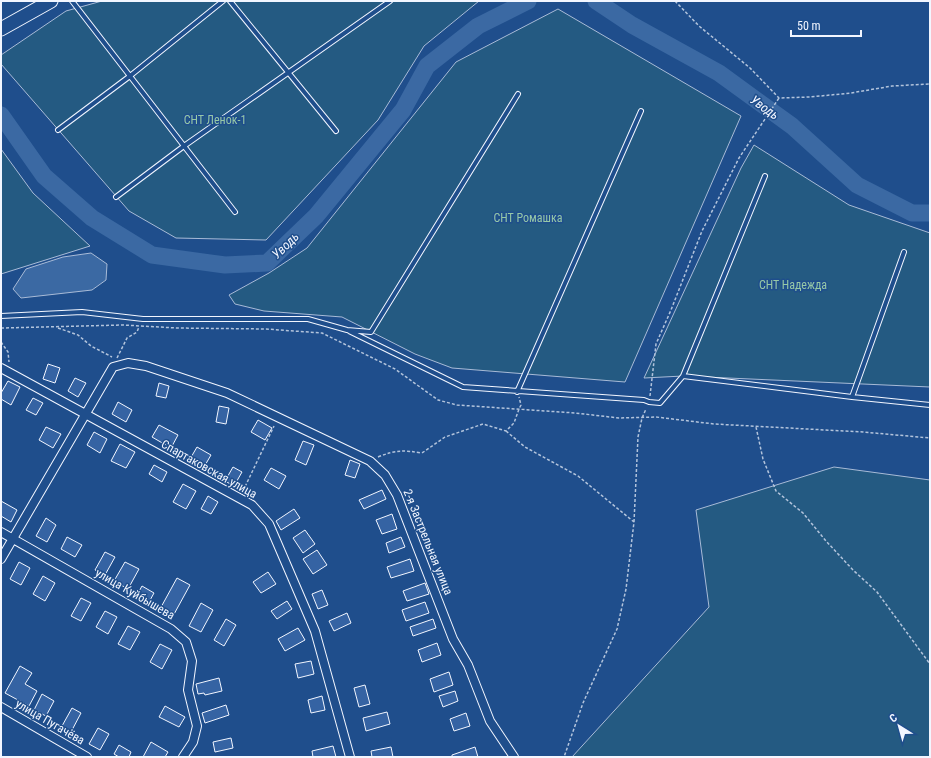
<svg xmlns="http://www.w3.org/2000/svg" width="931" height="758" viewBox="0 0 931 758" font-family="'Roboto Condensed',sans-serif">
  <rect width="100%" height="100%" fill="#1f4e8c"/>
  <path fill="#245a82" stroke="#a8bbd7" d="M102,1H479L424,46L378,120L266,240L176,238L129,211L1,64V55L66,11Z
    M558,9L741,116L625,382L452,368L415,354L342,317L264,311L235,304L229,295L269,273L307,248L456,62Z
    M754,145L849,205L930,233V387L683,376L644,378L741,168Z
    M1,149L33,193L90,246L1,274Z
    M834,467L930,480V757H572L709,607L696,510Z"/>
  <path fill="#3b69a3" stroke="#a8bbd7" d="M91,253L107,264L106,280L92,290L21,298L13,289L26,269L63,257Z"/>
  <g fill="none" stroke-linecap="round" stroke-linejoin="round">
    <path stroke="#3b69a3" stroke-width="17" d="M596,1L632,25L719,73L792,126L857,185L912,213H930
      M1,115L44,176L92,218L152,255L225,265L267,263L316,216L403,110L427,66L478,26L528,1"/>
  </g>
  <path fill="#3563a3" stroke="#f2f6ff" d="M48,364L60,368L55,383L43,379Z
    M75,378L86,383L78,397L68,391Z
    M8,381L20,387L11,405L1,399V393Z
    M159,383L169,386L166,398L156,396Z
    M33,398L43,403L36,415L26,410Z
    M118,402L132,410L126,422L112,414Z
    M219,406L229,408L226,424L216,422Z
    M258,420L272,428L265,440L251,432Z
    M159,425L178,435L171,448L152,437Z
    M46,427L61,434L53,448L39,440Z
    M94,432L107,439L100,453L87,445Z
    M303,441L314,445L306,465L295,460Z
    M120,444L135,452L126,468L111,461Z
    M197,447L211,455L204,467L190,459Z
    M350,460L360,464L355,478L345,475Z
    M154,465L167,472L162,482L149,474Z
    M233,467L242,472L234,486L225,481Z
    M271,468L286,476L279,489L264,480Z
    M183,484L196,491L186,509L173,502Z
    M382,490L386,499L364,509L359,500Z
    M208,496L218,502L211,514L201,509Z
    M1,501L17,510L11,522L1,516Z
    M294,509L300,518L281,530L276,521Z
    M392,514L397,529L382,534L376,520Z
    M46,518L56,525L47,542L36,536Z
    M305,530L315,544L303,553L293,538Z
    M67,537L82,545L75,557L61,549Z
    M401,537L405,547L389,553L386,543Z
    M317,550L327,565L313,574L303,559Z
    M105,552L115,557L105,575L95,570Z
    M410,559L414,571L391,578L387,567Z
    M19,562L30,568L21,585L10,579Z
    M125,562L139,569L128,589L114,581Z
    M268,572L276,584L261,593L253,582Z
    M43,576L55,583L45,601L33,594Z
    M177,578L190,585L173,616L160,609Z
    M425,583L429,594L407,601L403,591Z
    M142,586L154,593L149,602L137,595Z
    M322,590L328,605L318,609L312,594Z
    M81,598L91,603L81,621L71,616Z
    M287,601L292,609L277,619L271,611Z
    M425,602L429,613L406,621L402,610Z
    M201,603L213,610L201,632L189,626Z
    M105,611L117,617L108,634L96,627Z
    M347,613L351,623L334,631L329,621Z
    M226,619L236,625L224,646L214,640Z
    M433,619L436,628L413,636L410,627Z
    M128,626L140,632L130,650L118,644Z
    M298,628L305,640L285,651L278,639Z
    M437,643L441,655L422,662L418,650Z
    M160,644L172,650L162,669L150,662Z
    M311,661L314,674L298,678L295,664Z
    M20,666L32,673L25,684L37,691L29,706L5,693Z
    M449,672L453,685L434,692L430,679Z
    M219,678L222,691L205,695L204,693L198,694L196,684Z
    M365,685L370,704L359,707L354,688Z
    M455,691L458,701L443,707L439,696Z
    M42,694L54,701L46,716L34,710Z
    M322,696L325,710L311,713L308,700Z
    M226,705L229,715L205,723L202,713Z
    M165,706L185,717L179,727L159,717Z
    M72,708L81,713L71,732L62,726Z
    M387,712L390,724L366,731L363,718Z
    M466,713L470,726L454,731L450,719Z
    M98,728L109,734L100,750L89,744Z
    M231,738L233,748L215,752L213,742Z
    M151,742L168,752L165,757H143Z
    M119,745L131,752L129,757H119L114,754Z
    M333,746L336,757H313L312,751Z
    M391,747L393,757H372L371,751Z
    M475,747L478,757H452V755Z"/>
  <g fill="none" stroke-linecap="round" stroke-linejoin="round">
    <g stroke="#f2f6ff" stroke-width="6">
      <path id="service" d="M72,1L235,212
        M230,1L336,131
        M58,130L130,76L223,1
        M116,197L184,146L390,1
        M1,316L82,312L143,319H308L347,330L371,332L518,94
        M349,331L463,387L644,400L649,402L660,403L683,376L852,397L930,405
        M683,376L765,176
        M517,392L641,111
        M852,397L904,252"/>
    </g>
    <g stroke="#f2f6ff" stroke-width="10">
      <path id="minor" d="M1,368L252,505L269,524L315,631L350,757
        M1,532L171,629L186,642L192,661L188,690L197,726L193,742L183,757
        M1,559L113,367L128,363L146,366L227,393L370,461L385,475L397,495L453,639L468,665L490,721L514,757
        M1,707L87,757"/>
    </g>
    <g stroke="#f2f6ff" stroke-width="15">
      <path id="primary" d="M1,29L51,1"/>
    </g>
    <path stroke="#b3c4dc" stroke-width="1.5" stroke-dasharray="3 2" stroke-linecap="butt" d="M675,1L699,26L750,68L779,98L810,97L851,93L892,86L930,84
      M1,328L123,325L177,328L266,329L322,333L395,369L438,400L457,405L575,413L619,418L656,417L714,424L863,432L930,438
      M58,328L78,335L91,346L112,357
      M1,342L8,352L9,362
      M117,358L127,338L137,332L139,327
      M650,396L656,344L671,310L702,231L739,158L779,98
      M756,427L763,459L776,491L803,513L826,541L853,570L877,592L930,664
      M506,431L525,447L578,476L634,522L626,589L617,629L583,703L564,757
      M378,457C395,450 404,450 422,453L445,437L483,424L506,431L514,423L519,409L521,405L519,397
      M243,491L274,426
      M634,522L638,437L642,418L646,409"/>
    <use href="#service" stroke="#1f4e8c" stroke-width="4"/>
    <use href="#minor" stroke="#1f4e8c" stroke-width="8"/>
    <use href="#primary" stroke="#1f4e8c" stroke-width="13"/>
  </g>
  <g text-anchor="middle" stroke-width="3" stroke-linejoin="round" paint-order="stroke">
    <g font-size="12" fill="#97c8a6" stroke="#1f4e8c">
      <text x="215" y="124">СНТ Ленок-1</text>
      <text x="528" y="222">СНТ Ромашка</text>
      <text x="793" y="289">СНТ Надежда</text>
    </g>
    <g font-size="12" fill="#f2f6ff" stroke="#1f4e8c">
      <text transform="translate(209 469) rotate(29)" y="4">Спартаковская улица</text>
      <text transform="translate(428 542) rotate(68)" y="4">2-я Застрельная улица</text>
      <text transform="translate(135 594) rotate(30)" y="4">улица Куйбышева</text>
      <text transform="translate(50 722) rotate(30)" y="4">улица Пугачёва</text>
    </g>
    <g font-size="13" font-style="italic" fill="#f2f6ff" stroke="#1f4e8c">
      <text transform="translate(765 107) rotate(36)" y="5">Уводь</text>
      <text transform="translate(285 245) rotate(-44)" y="5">Уводь</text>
    </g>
  </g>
  <rect width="931" height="758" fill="none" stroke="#f2f6ff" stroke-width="4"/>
  <g transform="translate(899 726) rotate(323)" stroke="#1f4e8c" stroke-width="3" paint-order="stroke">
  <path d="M0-3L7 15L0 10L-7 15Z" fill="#f2f6ff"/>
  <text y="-6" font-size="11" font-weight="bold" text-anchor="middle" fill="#f2f6ff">С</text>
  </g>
  <path d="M791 30v6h70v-6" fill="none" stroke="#f2f6ff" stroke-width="2"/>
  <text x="797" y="30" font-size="12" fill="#f2f6ff" stroke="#1f4e8c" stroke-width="3" paint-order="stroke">50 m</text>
</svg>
